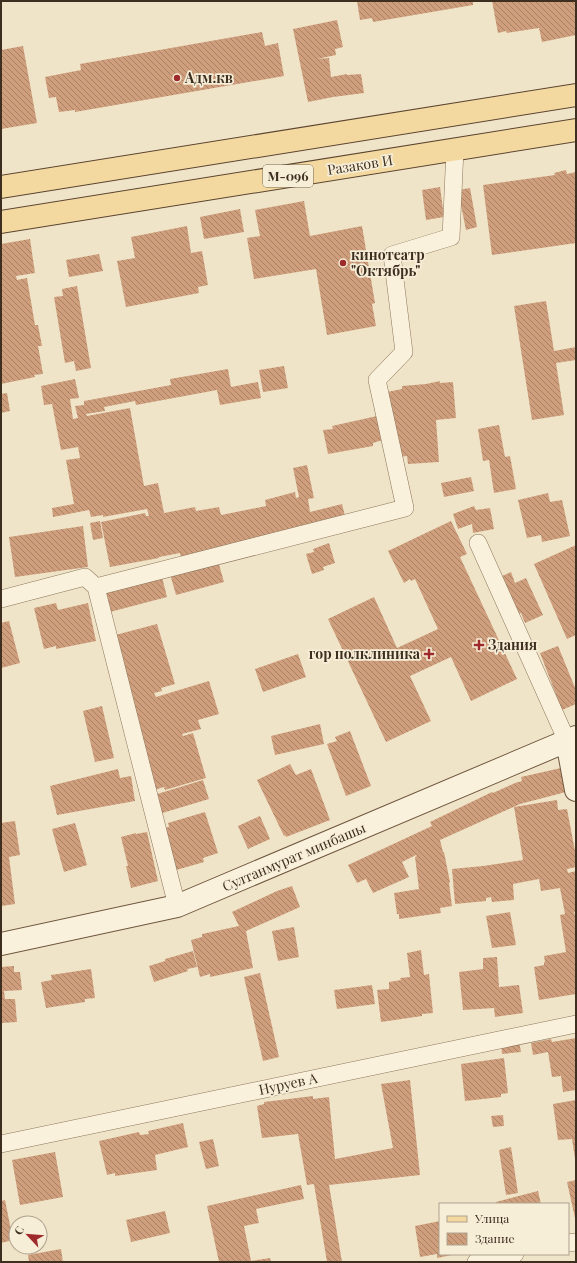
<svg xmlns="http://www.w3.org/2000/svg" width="577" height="1263" viewBox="0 0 577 1263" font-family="'Playfair Display',serif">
  <defs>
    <pattern id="building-back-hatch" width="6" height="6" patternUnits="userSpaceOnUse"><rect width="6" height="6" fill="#cf9f7d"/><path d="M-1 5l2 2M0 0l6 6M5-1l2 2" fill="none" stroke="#a98266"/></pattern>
  </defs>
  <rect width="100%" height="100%" fill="#f0e4c8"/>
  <path fill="url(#building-back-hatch)" d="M357,1H473V5L373,22L372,18L360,20Z
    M492,1H576V35L542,42L539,28L507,33L506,31L498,33Z
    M337,20L343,47L335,49L336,55L317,59L329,58L331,77L347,74V75L361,74L364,93L333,97L308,102L293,29Z
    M262,32L265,46L278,43L284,76L75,112V110L59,112L56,97L49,98L45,77L81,70L80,64Z
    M23,46L37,123L1,129V50Z
    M566,170L567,174L576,172V243L492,255L483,185L555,175L554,173Z
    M440,187L444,217L426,220L422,190Z
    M470,188L477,227L466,230L458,190Z
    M304,201L310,236L362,226L375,303L372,304L376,326L327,335L316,269L254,279L247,238L260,236L255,210Z
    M240,209L244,232L204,239L200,217Z
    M187,226L191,253L202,251L208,285L198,287L199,293L126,307L117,261L135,258L131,237Z
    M30,239L35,273L16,276L17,280L27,278L35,325H38L42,346H38L43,374L34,375L35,377L1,384V244Z
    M99,254L103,271L69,277L66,260Z
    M77,286L91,368L76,371L74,361L65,363L54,297L63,296L62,289Z
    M546,301L554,351L576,347V360L556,363L564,415L532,420L514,306Z
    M284,366L288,388L263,392L259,370Z
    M228,369L231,387L258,382L261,398L220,405L217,390L136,405L135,401L104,407L105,411L86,414L87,416L130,408L144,486L158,483L164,513L195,507L196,511L219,507L221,515L266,506L265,500L295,492L296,498L299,497L293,468L307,465L314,498L308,499L310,512L342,504L345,516L181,557L180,553L159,557V558L110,567L101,522L145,513L146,516H149L147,509L103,517V515L91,517L89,510L53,517L52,508L74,504L66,460L80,458L78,447L61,450L52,404L44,405L41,386L75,379L79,398L70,399L73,419L78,418L75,406L84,405V401L171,385L170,379Z
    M440,381V383L453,382L456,418L436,420L439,462L408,464L407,456L400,457L387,392L402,389V386L426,384Z
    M7,393L10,411L1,413V394Z
    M377,416L383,440L373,443V446L328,454L323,430L333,429L332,426Z
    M499,425L505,457L510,456L516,489L494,493L489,460L483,461L478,429Z
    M471,477L474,491L444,497L441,483Z
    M548,493L550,502L562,500L570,536L542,542L541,535L527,538L518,500Z
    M474,506L476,510L490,508L494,529L473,533L472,524L458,529L453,514Z
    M100,521L103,538L93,540L90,523Z
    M451,521L467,554L460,557L517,679L471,701L451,657L410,676L431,721L386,742L328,619L374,597L397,648L438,629L415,579L411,581L410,579L404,583L388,551Z
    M83,526L88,567L15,577L9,537Z
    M329,543L335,563L323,567L324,570L312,574L306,554L314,552L313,549Z
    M576,545V635L567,639L534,564Z
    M218,561L224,582L176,595L170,574Z
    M511,572L515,583L526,578L543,615L525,623L521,613L507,619L491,581Z
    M162,577L167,597L110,612L95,593Z
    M56,603L58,610L88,603L96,641L56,649V646L44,649L34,608Z
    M9,621L20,663L1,668V623Z
    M157,624L175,684L161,688L162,691L154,693L156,697L209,681L219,714L198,720L201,729L182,734L183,736L193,733L206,778L165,790L164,787L154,790L104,638Z
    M558,646L576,690V704L562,710L540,653Z
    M298,654L306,677L263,692L255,669Z
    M102,706L114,758L95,762L83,711Z
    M320,724L324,744L275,755L271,736Z
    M350,731L371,786L346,796L327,744L337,741L335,737Z
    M290,764L296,775L311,769L330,820L286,837L285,835L284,836L257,780Z
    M561,768L566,792L520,804L440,840L443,852H444L450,882L449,883L452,906L440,908L441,913L399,919V914H397L394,893L419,889L415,857L417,856L416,855L402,862L409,877L373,893L366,879L357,883L348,865L432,826L430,822L492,792L493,793L515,783L522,781L521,777Z
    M118,769L120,778L131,776L135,801L57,815L50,786Z
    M203,780L209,799L159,814L154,795Z
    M557,800L558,810L567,809L576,856V867L567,869L568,873L576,871V912H574L576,918V994L539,1000L534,967L544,965V962H545L544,956L566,952L560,915L565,914L560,888L541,891L539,879L513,884L514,900L492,902L491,897L486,898V901L455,904L452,869L483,866L523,860L514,807Z
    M205,812L218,853L203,858L204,862L173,871L160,829L169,827L168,823Z
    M260,816L270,839L248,849L238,826Z
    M15,821L20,855L9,857L15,904L1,906V823Z
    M75,823L87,865L64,872L52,829Z
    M147,832L158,881L131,888L126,866H128L121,837L136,833V834Z
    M292,886L300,907L246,931L253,968L210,977V974L200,977L191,940L202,937V934L239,926L232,912L277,891Z
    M510,912L516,945L492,948L486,916Z
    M294,927L299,957L278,961L272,931Z
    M421,950L424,975L429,974L433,1013L422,1014V1016L381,1022L377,990L389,989V982L401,980L400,978L410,977L407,953Z
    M193,951L197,967L187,969L188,971L154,982L149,966L165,961V959Z
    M497,957L499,987L519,985L523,1013L495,1017L494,1008L463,1010L459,972L483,969V958Z
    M14,966V972H20L22,990L4,991L5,999H15L17,1022L1,1023V967Z
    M91,969L95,998L85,999V1002L46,1008L41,982L52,980L51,975Z
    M260,973L279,1057L263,1061L244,977Z
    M372,985L375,1004L337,1009L334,990Z
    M576,1038V1090L563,1092L561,1076L552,1077L548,1052L533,1055L531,1043L551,1039L552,1042Z
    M519,1041L521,1052L502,1054L501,1044Z
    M504,1058L508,1093L501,1094V1097L465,1101L461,1064Z
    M410,1080L420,1175L329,1185L342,1262H327L314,1184L307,1185L298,1134L262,1138L257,1106L264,1104V1102L313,1096V1099L329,1097L335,1159L393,1148L381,1084Z
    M576,1100V1159H575L572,1139L558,1140L553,1104Z
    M503,1115L504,1126L493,1127L491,1116Z
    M183,1123L188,1147L155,1155L157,1170L115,1176V1173L107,1175L99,1141L139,1132L140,1135L149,1134L148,1131Z
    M213,1139L219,1166L206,1169L199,1142Z
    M511,1147L518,1193L506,1195L499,1150Z
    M55,1152L63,1197L20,1205L12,1160Z
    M576,1180V1218H575L567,1182Z
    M301,1185L304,1199L256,1209L259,1223L244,1226L251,1261L270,1258L271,1262H219L207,1206Z
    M538,1191L541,1204H496V1202Z
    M5,1200L13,1240L1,1243V1201Z
    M165,1211L170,1233L131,1242L126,1220Z
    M440,1221V1254L452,1255L437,1258V1254L420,1257L415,1226Z
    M61,1249L63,1262H29L28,1255Z"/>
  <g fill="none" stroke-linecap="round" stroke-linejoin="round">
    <g stroke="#8d765c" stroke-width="18">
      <path id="street" d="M478,543L567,741
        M96,587L405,508L377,380L404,352L392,255L451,237L455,149
        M1,599L85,577L96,587L177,906
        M1,1144L576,1024
        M568,1243L576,1242
        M476,1262L515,1254"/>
    </g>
    <g stroke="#6f573f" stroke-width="24">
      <path id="secondary" d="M567,741L576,790
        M1,944L177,906L576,737"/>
    </g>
    <g stroke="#5b4430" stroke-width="24">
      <path id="primary" d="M1,187L576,95
        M1,222L576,130"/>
    </g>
    <use href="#street" stroke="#faf1dc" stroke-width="17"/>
    <use href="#secondary" stroke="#faf1dc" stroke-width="22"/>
    <use href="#primary" stroke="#f3d9a0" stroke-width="22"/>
  </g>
  <g fill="#9e2a2b" stroke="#f7eed8" stroke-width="1.5">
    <circle cx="177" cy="78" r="4"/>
    <circle cx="343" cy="263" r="4"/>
    <path d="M477 639h4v4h4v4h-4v4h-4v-4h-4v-4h4z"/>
    <path d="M427 648h4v4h4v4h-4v4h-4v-4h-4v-4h4z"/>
  </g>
  <g text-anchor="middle" stroke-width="3.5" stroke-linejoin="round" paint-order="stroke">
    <rect fill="#f7eed8" stroke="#756857" stroke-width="1" x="263" y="165" width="50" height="22" rx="3"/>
    <g font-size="13" font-weight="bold" fill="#3d2e20">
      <text x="288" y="181">М-096</text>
    </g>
    <g font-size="14" font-weight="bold" fill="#3d2e20" stroke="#f7eed8" text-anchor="start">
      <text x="185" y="83">Адм.кв</text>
      <text x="351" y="260">кинотеатр<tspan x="351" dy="16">"Октябрь"</tspan></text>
      <text x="488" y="650">Здания</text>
      <text x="420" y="659" text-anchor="end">гор полклиника</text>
    </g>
    <g font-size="14" fill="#3d2e20" stroke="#f7eed8">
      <text transform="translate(360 165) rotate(-9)" y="5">Разаков И</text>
      <text transform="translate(294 857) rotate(-23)" y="5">Султанмурат минбашы</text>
      <text transform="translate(288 1084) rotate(-12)" y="5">Нуруев А</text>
    </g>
  </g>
  <rect width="577" height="1263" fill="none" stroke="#3d2e20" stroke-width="4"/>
  <rect x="439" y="1203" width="130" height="52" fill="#f7eed8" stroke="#ada18e"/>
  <rect x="447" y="1216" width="20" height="6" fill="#f3d9a0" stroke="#ada18e"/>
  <text x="475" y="1223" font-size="12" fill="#3d2e20">Улица</text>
  <rect x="447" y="1233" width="20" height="12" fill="url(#building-back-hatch)" stroke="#ada18e"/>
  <text x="475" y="1243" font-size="12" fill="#3d2e20">Здание</text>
  <g transform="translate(28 1235) rotate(296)"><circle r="19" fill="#f7eed8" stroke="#ada18e"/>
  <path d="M0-3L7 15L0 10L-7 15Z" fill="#9e2a2b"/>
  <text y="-6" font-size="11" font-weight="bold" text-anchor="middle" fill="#3d2e20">С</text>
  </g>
</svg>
